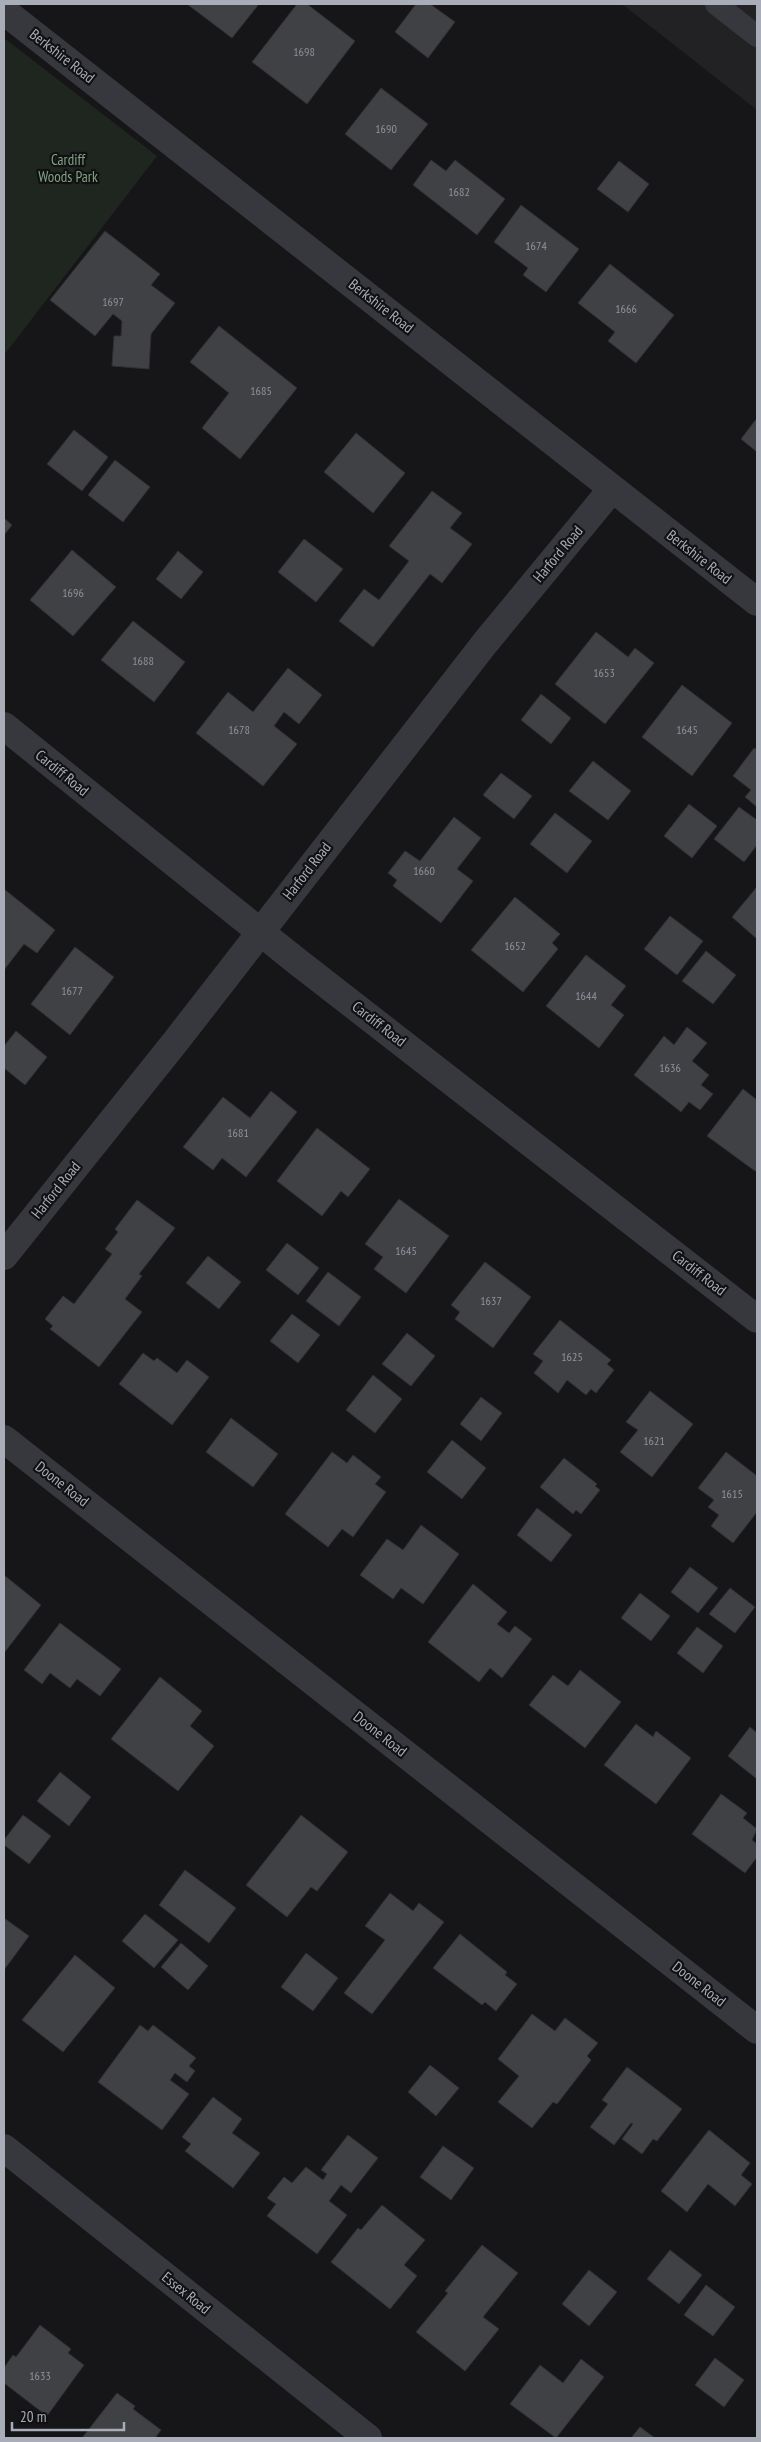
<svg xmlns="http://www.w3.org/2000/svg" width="761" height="2442" viewBox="0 0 761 2442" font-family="'PT Sans Narrow',sans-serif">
  <rect width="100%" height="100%" fill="#161618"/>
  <path fill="#222225" d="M622,4H757V110Z"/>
  <path fill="#1e261f" d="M4,38L157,156L4,355Z"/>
  <path fill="#404145" stroke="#303034" d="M187,4H259L232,38Z
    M297,4H307L355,41L307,104L252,62Z
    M416,4H430L455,22L428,58L395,32Z
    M381,88L428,124L391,170L345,134Z
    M431,160L446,171L455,160L505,199L477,235L413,185Z
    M619,161L649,184L628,212L597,189Z
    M521,205L579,249L546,292L523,275L528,268L494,242Z
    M105,231L160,274L151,285L175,303L151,334L149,369L112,366L114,336H121L122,321L113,314L95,336L50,300Z
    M610,264L674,315L636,363L608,341L615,332L578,303Z
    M219,326L297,388L240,459L202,428L229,393L190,362Z
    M757,418V452L741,439Z
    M74,430L108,457L82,491L47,464Z
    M356,433L405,473L373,513L324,472Z
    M115,460L150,487L123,522L88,495Z
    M432,491L462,513L450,528L472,544L442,583L430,574L373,647L339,621L364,589L379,600L409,561L389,546Z
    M4,518L12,525L4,535Z
    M304,539L343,569L316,602L278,572Z
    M72,550L116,587L73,636L30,600Z
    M178,551L203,572L181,599L156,579Z
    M133,621L185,662L154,702L101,660Z
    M596,632L628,657L635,648L654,663L605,724L555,684Z
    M288,668L322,695L299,724L284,712L274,726L297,744L263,786L196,733L228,692L253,712Z
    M682,685L732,723L692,776L642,737Z
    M541,694L571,718L551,744L521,720Z
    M754,748L757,750V807L745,797L751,790L733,776Z
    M593,761L631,791L608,820L569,791Z
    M501,773L532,796L514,819L483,795Z
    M689,804L717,826L692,858L664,836Z
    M739,807L757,820V845L744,862L714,839Z
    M555,813L592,841L567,873L530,844Z
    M454,817L481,838L457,869L473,881L441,923L393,886L397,880L388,873L405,851L420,861Z
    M756,888L757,889V939L732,917Z
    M4,889L55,930L37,953L24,944L4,970Z
    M515,897L560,934L552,943L558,949L523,992L471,950Z
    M670,916L703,941L677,975L644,949Z
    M75,947L114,977L70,1035L31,1004Z
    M706,951L736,975L713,1004L682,981Z
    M586,955L626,986L611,1005L624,1015L599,1048L546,1006Z
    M687,1027L707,1043L692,1061L709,1075L701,1085L713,1094L700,1110L689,1102L681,1112L634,1075L664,1036L674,1045Z
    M16,1031L47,1057L25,1085L4,1068V1046Z
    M743,1089L757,1100V1170L755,1171L707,1136Z
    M271,1091L297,1112L246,1177L222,1158L213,1170L183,1147L223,1097L250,1118Z
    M317,1128L370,1169L348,1197L341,1191L322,1216L277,1181Z
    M399,1199L449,1236L406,1293L374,1269L383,1257L365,1244Z
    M137,1200L175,1228L139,1274L142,1276L125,1299L142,1312L99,1367L50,1329L53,1326L45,1319L63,1296L74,1304L112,1254L105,1249L118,1232L115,1229Z
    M287,1243L319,1268L298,1295L266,1270Z
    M208,1256L241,1282L219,1309L186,1283Z
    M485,1262L531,1297L493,1348L455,1319L460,1312L451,1305Z
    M328,1272L361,1297L339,1326L306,1301Z
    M292,1314L320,1335L298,1363L270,1341Z
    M560,1320L611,1360L607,1364L614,1370L596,1393L591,1389L586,1395L567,1380L558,1393L534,1373L543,1361L533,1354Z
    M407,1333L435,1356L411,1386L382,1364Z
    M143,1353L154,1361L157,1358L177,1373L187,1360L209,1377L172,1425L119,1384Z
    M373,1375L402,1399L375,1433L346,1410Z
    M650,1391L693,1424L652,1477L620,1452L638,1430L626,1422Z
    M481,1397L502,1413L481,1441L460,1424Z
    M231,1418L278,1454L253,1487L206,1452Z
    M452,1440L486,1468L462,1499L427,1472Z
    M332,1452L347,1463L353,1455L381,1477L375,1484L386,1492L353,1537L342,1529L328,1547L285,1514Z
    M726,1452L757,1476V1512L733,1543L711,1526L719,1515L708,1507L714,1500L698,1488Z
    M564,1458L597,1484L595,1486L600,1490L581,1514L576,1510L573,1514L540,1487Z
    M537,1508L572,1535L551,1562L517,1535Z
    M421,1525L459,1554L423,1604L401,1588L393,1599L360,1575L387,1539L403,1550Z
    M690,1567L718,1588L698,1613L671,1592Z
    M4,1575L41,1605L4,1653Z
    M473,1584L507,1612L497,1624L509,1633L515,1626L532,1639L502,1678L490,1668L479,1682L428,1642Z
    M730,1588L755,1607L735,1633L709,1614Z
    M640,1593L670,1616L651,1641L621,1618Z
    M60,1623L121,1669L100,1696L77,1679L70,1688L50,1673L42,1684L24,1670Z
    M697,1627L723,1646L703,1673L677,1653Z
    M580,1670L621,1702L585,1748L529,1705L553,1675L568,1686Z
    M160,1677L202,1711L190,1726L214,1746L178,1791L111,1739Z
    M636,1724L653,1737L656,1731L691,1758L656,1804L604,1765Z
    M750,1727L757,1733V1779L728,1756Z
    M60,1772L91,1797L69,1826L37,1801Z
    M721,1794L747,1813L743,1818L757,1829L752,1840L757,1844V1857L745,1873L692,1834Z
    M23,1815L51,1836L29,1864L4,1845V1840Z
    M301,1815L348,1852L317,1891L311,1887L287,1917L246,1885Z
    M185,1870L236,1908L209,1943L159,1905Z
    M390,1893L413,1911L419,1903L444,1922L372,2014L344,1993L385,1940L365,1926Z
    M145,1914L178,1940L154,1968L122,1941Z
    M4,1918L29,1936L4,1970Z
    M460,1934L507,1972L505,1975L517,1984L496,2011L485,2002L482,2005L433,1968Z
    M181,1943L208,1966L188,1990L161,1967Z
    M306,1953L338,1978L313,2011L281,1987Z
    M75,1955L115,1988L63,2052L22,2020Z
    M532,2014L555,2031L565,2018L598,2043L587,2056L591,2060L557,2104L553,2102L532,2128L498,2102L519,2076L498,2059Z
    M140,2025L148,2031L153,2025L196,2058L189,2066L195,2071L187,2082L175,2073L170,2080L189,2094L162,2130L98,2082Z
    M430,2065L459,2088L436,2116L408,2092Z
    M627,2067L682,2109L657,2141L653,2139L642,2154L622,2139L633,2124L631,2123L614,2145L590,2127L608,2104L602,2100Z
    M213,2097L242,2119L232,2133L260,2153L233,2188L185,2151L191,2144L182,2137Z
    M709,2130L750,2163L741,2175L752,2184L735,2206L708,2184L687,2212L661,2191Z
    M348,2135L378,2158L351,2193L341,2185L329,2201L347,2215L317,2254L267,2216L276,2204L267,2198L284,2177L292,2183L306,2167L323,2180L327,2174L321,2170Z
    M443,2146L474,2168L451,2200L420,2177Z
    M382,2205L425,2240L404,2265L417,2276L390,2309L331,2262L358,2228L361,2230Z
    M482,2245L518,2273L483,2317L499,2329L465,2371L416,2332L448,2293L445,2291Z
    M670,2250L702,2275L679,2304L647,2279Z
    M589,2270L617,2292L589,2326L562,2304Z
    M706,2285L735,2307L713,2336L684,2315Z
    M40,2325L71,2349L68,2353L84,2365L47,2416L4,2383V2368L13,2355L16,2357Z
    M715,2358L744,2380L724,2407L695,2385Z
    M581,2359L604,2377L556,2438L510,2404L540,2365L563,2383Z
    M117,2393L135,2406L133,2409L161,2430L155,2438H82Z
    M640,2427L655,2438H631Z"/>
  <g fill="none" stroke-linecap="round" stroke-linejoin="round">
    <path stroke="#37383d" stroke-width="22" d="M716,4L757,36"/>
    <path stroke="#37383d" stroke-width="28" d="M4,11L757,602
      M4,726L294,959L757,1319
      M4,1256L176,1041L485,643L612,489
      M4,1439L757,2030
      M4,2148L368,2438"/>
  </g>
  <g text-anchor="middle" stroke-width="4.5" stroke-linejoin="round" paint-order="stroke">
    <g font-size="12" fill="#8e929b">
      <text x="304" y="56">1698</text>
      <text x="386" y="133">1690</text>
      <text x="459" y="196">1682</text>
      <text x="536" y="250">1674</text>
      <text x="113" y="306">1697</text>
      <text x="626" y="313">1666</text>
      <text x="261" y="395">1685</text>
      <text x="73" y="597">1696</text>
      <text x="143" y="665">1688</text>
      <text x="604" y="677">1653</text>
      <text x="239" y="734">1678</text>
      <text x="687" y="734">1645</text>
      <text x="424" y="875">1660</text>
      <text x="515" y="950">1652</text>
      <text x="72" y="995">1677</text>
      <text x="586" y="1000">1644</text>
      <text x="670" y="1072">1636</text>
      <text x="238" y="1137">1681</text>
      <text x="406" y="1255">1645</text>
      <text x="491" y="1305">1637</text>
      <text x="572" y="1361">1625</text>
      <text x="654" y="1445">1621</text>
      <text x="732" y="1498">1615</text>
      <text x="40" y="2380">1633</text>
    </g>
    <g font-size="15" fill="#a8adb8" stroke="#111113">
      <text transform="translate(62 56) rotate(38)" y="5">Berkshire Road</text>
      <text transform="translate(381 306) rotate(38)" y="5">Berkshire Road</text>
      <text transform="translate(558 554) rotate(-50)" y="5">Harford Road</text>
      <text transform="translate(699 557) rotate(38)" y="5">Berkshire Road</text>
      <text transform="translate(62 773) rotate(39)" y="5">Cardiff Road</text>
      <text transform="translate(307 871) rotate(-52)" y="5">Harford Road</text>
      <text transform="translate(379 1024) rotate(38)" y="5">Cardiff Road</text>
      <text transform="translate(56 1190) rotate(-51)" y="5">Harford Road</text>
      <text transform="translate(699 1273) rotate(38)" y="5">Cardiff Road</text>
      <text transform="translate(62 1484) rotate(38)" y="5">Doone Road</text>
      <text transform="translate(380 1734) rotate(38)" y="5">Doone Road</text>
      <text transform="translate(699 1984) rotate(38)" y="5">Doone Road</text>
      <text transform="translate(186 2293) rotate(39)" y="5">Essex Road</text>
    </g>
    <g font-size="15" fill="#7fa381" stroke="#111113">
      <text x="68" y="165">Cardiff<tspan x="68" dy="17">Woods Park</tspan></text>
    </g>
  </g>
  <rect width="761" height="2442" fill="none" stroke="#a8adb8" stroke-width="10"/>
  <path d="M12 2422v8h112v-8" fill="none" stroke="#a8adb8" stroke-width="2.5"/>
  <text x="20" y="2422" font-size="15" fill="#a8adb8" stroke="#111113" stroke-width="4" paint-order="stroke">20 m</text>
</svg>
